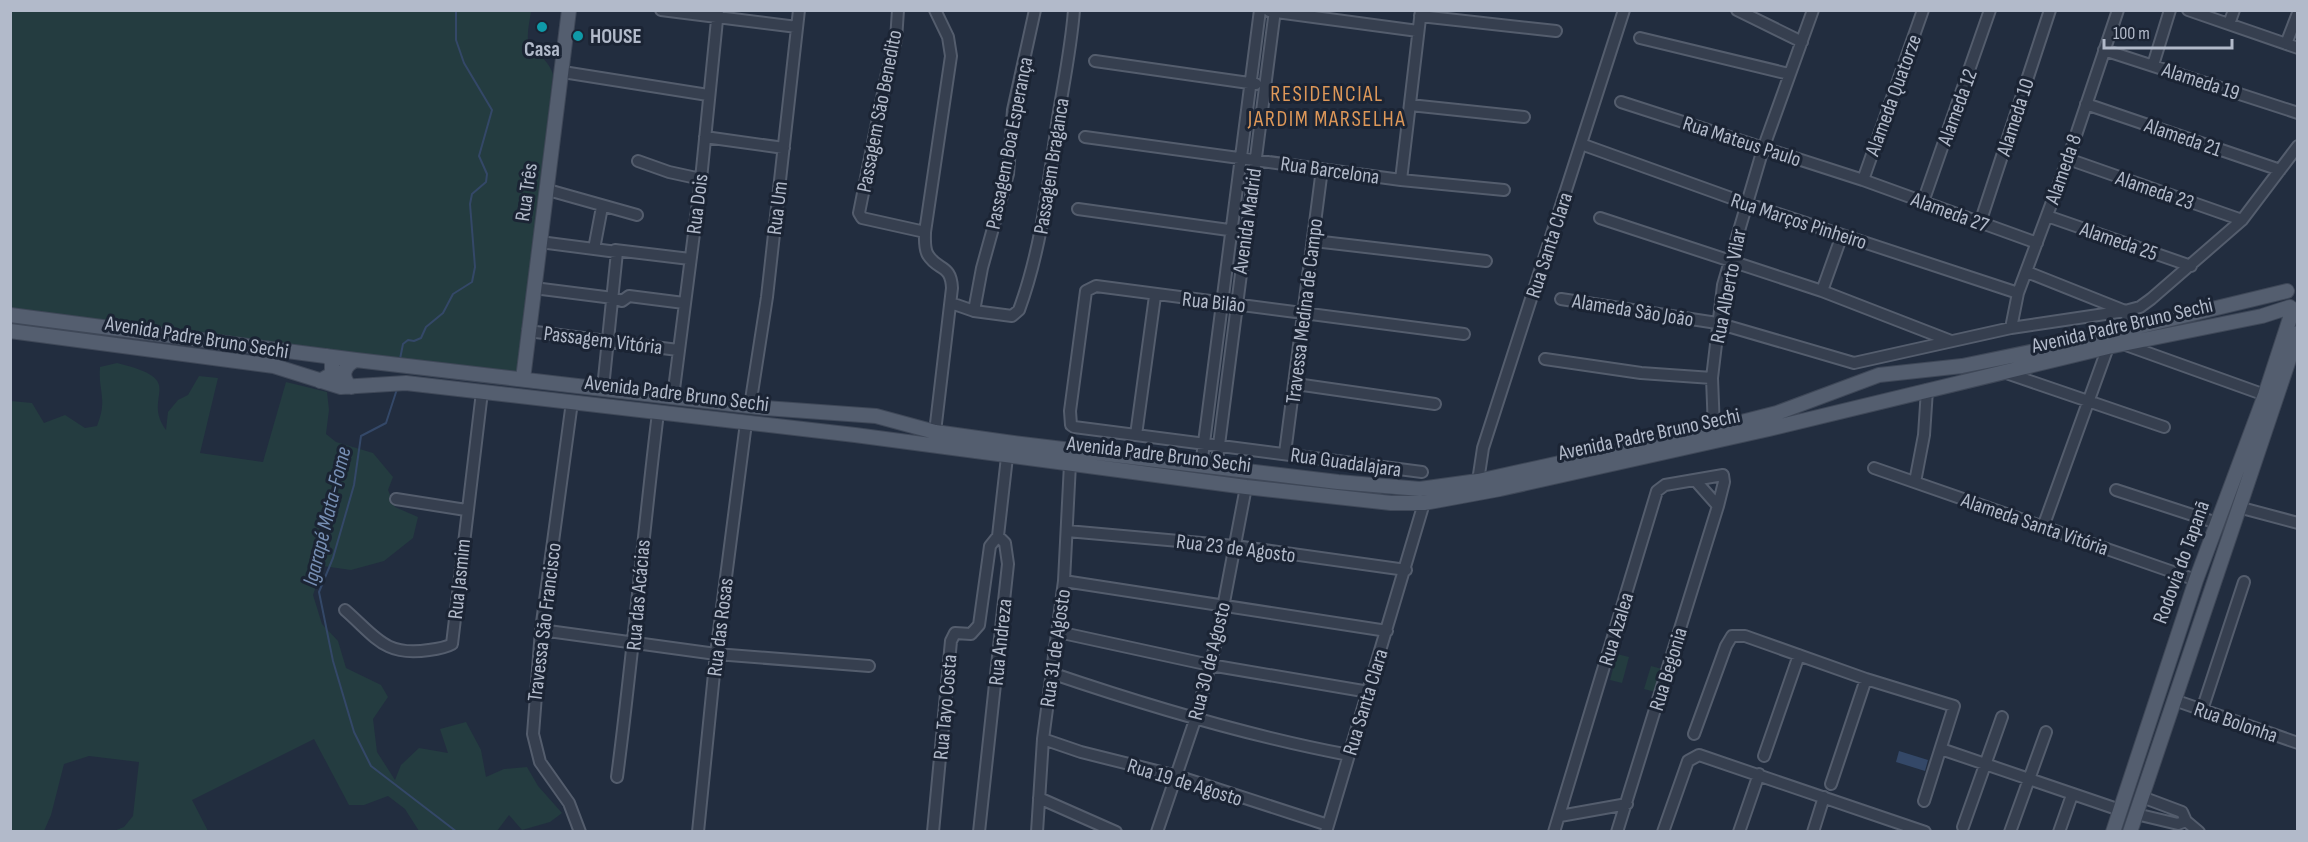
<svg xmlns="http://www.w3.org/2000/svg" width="2308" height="842" viewBox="0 0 2308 842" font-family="'Sofia Sans Condensed',sans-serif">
  <rect width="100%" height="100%" fill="#222d3f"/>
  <path fill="#243c40" d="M10,11H531C530,20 527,31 528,40C529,50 547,56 553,74L518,377L16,313L10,305Z
    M117,363C191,381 140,394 166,430L168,412L178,400L188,395L199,376L218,378L200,453L263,462L286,382L327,392L329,410L326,434L336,442L373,453L393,477L388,490L395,507L418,517L413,538L384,561L351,570L323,566L313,595L322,624L338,641L346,668L381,685L388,697L373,719L377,752L395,780L401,765L419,748L448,753L440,729L466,722L481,750L486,777L504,769L527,767L538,786L562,813L550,822L522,830L509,815L497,831H419L405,809L388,796L364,805H349L314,739L192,800L208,831H114L124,827L133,816L139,762L89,756L64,764L51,815L44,831L11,832V401L32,403L44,423L65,415L85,428L97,426C108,398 98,392 100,367Z
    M1617,654L1629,657L1622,683L1610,680Z
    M1651,666L1662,669L1655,692L1644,689Z"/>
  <path fill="#344868" d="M1899,751L1928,760L1925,771L1896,762Z"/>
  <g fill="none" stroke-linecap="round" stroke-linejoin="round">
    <path stroke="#344868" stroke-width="2" d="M400,359L403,344L408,340L414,341L421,338L426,327L443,313L453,294L472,282L475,267L470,204L472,194L486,182L487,174L479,156L492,110L464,63L456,40V10
      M397,389L386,423L361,436L354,485L333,558L319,592L333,661L354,732L371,766L457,832"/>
    <g stroke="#545d6d" stroke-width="14">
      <path id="minor" d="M661,10L797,27
        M898,10L896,40L887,73L859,213L862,218L925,232
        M1737,10L1802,42
        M2188,10L2298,48
        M1269,11L1418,31
        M1420,16L1556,31
        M2229,24L2234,10
        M1640,38L1789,74
        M2286,44L2298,13
        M2104,50L2298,113
        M1095,61L1256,84
        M2153,65L2170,10
        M563,72L708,95
        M1621,102L1863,180L2037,243
        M2086,104L2280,170
        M1410,105L1524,117
        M705,137L784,148
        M1085,137L1401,180L1504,190
        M1581,144L1745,203L2018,293
        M2068,159L2242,220
        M638,161L669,172L701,179
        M1401,180L1421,10
        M1863,180L1923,10
        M548,190L637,215
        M1923,202L1990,10
        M1078,209L1236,231
        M2047,216L2191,266
        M1600,218L1822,291L1951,341
        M1980,223L2050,10
        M1314,241L1486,261
        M540,242L617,252L603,388
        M594,249L602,207
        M615,250L690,259
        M2027,272L2125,311L2132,328
        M534,288L613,298L622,301L629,296L684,303
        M1822,291L1842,235
        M1561,299L1717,323L1854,363L2011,328L2125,311L2140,307L2151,299L2242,220L2298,146
        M951,303L974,311L1012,316L1019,310C1041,250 1048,187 1057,124C1063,86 1071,49 1074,10
        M974,311L982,268L1008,174L1013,110L1035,10
        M2011,328L2018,293L2068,159L2118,10
        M528,331L678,350
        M2123,344L2265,395
        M1545,359L1641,373L1712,378
        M2006,373L2164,427
        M1296,384L1435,404
        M673,397L701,179L718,10
        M572,402L541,630L533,734L540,762L569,803L580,832
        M750,406L767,297L799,10
        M1714,429L1712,378L1723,285L1763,149L1813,10
        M935,432L952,288C951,264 938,271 928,255C924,249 925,239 925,232L951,56L948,37L935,10
        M1136,435L1155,296
        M1285,453L1322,169
        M1201,466L1260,10
        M1216,468L1275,10
        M1874,468L2196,580
        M1422,472L1074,427L1071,425L1070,411L1086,291L1096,286L1464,334
        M1695,480L1718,506
        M1478,481L1483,448L1624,10
        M1915,482L1924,435L1927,390
        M2116,490L2217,523
        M396,499L466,510
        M2238,507L2298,523
        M2043,527L2108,347
        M1067,531L1235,546L1406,570
        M998,536L1007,457
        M1064,581L1387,631
        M345,610C376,637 385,657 429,650C437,649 445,648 452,644L482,392
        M541,630L716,654L869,666
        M1058,632L1210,665L1369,692
        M1051,673C1148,706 1248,736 1349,755
        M2174,700L2298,743
        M2202,710L2244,582
        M1694,734L1726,646L1732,636H1745L1866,679L1954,706L1924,801
        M1043,739L1081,752L1177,776L1328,825
        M1941,749L2120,810
        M1764,756L1799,655
        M617,777C633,656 643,534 658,413
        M1831,784L1866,679
        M2142,797L2182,812L2186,821L2199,832
        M1039,798L1116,832
        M2136,814L2178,824L2186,821
        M1560,816L1627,804
        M1963,827L2002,717
        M698,832L716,654L746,423
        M933,832L951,641L955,633L971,634L979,625L990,546L998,536
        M979,832L1008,564L1005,543L998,536
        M1037,832L1043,739L1064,581L1070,464
        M1157,832L1196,717L1217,639L1246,487
        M1326,832L1424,503
        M1554,832L1657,491L1665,485L1723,475L1724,482L1718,506L1617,832
        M1663,832L1688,761L1699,755L1925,832
        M1739,832L1759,774
        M1813,832L1824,797
        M2010,832L2046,732
        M2059,832L2072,795"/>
    </g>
    <g stroke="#3f4858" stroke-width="16">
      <path id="major" d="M10,315L356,360L765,408L876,416L935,432L1006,442L1338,482L1420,489L1478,481L1714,429L1777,413L1879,375L1962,366L2050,348L2287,291
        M10,331L274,366L341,387L406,383L855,435L1246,487L1391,503H1424L1500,489L1769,429L2108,347L2262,316L2290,307
        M523,379L569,10
        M320,381L332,374V361L327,356
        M351,387C340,377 343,366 356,360
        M2113,832L2196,580L2265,395L2293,309
        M2130,832L2298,333"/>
    </g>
    <use href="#minor" stroke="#363f4f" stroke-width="10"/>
    <use href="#major" stroke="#545e6f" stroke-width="14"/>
  </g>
  <g fill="#0f9aa8" stroke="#1b2434" stroke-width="2">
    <circle cx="542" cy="27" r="6"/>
    <circle cx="578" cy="36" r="6"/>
  </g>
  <g text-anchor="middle" stroke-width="6" stroke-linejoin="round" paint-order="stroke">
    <g font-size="21" font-weight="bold" fill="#b2baca" stroke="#1b2434" text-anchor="start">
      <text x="590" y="43">HOUSE</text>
      <text x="542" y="56" text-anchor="middle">Casa</text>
    </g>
    <g font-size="21" fill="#b2baca" stroke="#1b2434">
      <text transform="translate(2201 81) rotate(18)" y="7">Alameda 19</text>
      <text transform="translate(1893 95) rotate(-70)" y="7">Alameda Quatorze</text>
      <text transform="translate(1957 107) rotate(-70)" y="7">Alameda 12</text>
      <text transform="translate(879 111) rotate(-79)" y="7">Passagem São Benedito</text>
      <text transform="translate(2015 117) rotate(-72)" y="7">Alameda 10</text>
      <text transform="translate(2183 137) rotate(19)" y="7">Alameda 21</text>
      <text transform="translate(1742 141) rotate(18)" y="7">Rua Mateus Paulo</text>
      <text transform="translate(1009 143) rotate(-79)" y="7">Passagem Boa Esperança</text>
      <text transform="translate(1051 166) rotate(-81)" y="7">Passagem Braganca</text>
      <text transform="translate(2063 169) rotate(-71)" y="7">Alameda 8</text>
      <text transform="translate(1330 170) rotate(8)" y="7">Rua Barcelona</text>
      <text transform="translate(2155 190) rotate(19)" y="7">Alameda 23</text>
      <text transform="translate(526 192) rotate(-82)" y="7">Rua Três</text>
      <text transform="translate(697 204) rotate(-83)" y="7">Rua Dois</text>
      <text transform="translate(777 208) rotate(-83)" y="7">Rua Um</text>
      <text transform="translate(1950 212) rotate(20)" y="7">Alameda 27</text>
      <text transform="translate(1247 221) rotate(-82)" y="7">Avenida Madrid</text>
      <text transform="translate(1799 221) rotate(18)" y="7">Rua Marços Pinheiro</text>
      <text transform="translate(2119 241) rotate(19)" y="7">Alameda 25</text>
      <text transform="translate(1549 245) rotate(-72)" y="7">Rua Santa Clara</text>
      <text transform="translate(1728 286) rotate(-79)" y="7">Rua Alberto Vilar</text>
      <text transform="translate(1214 302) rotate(6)" y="7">Rua Bilão</text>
      <text transform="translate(1633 310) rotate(9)" y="7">Alameda São João</text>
      <text transform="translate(1304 311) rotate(-83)" y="7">Travessa Medina de Campo</text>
      <text transform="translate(2122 325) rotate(-13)" y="7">Avenida Padre Bruno Sechi</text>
      <text transform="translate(197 337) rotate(9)" y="7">Avenida Padre Bruno Sechi</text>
      <text transform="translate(603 340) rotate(7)" y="7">Passagem Vitória</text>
      <text transform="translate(677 393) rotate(7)" y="7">Avenida Padre Bruno Sechi</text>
      <text transform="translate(1649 434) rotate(-12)" y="7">Avenida Padre Bruno Sechi</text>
      <text transform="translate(1159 454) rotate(7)" y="7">Avenida Padre Bruno Sechi</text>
      <text transform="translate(1346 462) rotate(8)" y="7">Rua Guadalajara</text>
      <text transform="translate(2035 524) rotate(19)" y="7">Alameda Santa Vitória</text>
      <text transform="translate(1236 548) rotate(7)" y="7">Rua 23 de Agosto</text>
      <text transform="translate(2181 562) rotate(-70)" y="7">Rodovia do Tapanã</text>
      <text transform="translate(459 579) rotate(-84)" y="7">Rua Jasmim</text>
      <text transform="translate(638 595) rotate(-85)" y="7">Rua das Acácias</text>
      <text transform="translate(544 622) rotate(-83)" y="7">Travessa São Francisco</text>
      <text transform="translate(720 627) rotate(-83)" y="7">Rua das Rosas</text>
      <text transform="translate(1616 629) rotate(-73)" y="7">Rua Azalea</text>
      <text transform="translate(1000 642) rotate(-84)" y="7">Rua Andreza</text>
      <text transform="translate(1055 648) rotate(-82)" y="7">Rua 31 de Agosto</text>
      <text transform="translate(1209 661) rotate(-76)" y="7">Rua 30 de Agosto</text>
      <text transform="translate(1668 669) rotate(-73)" y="7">Rua Begonia</text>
      <text transform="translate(1365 702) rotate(-73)" y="7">Rua Santa Clara</text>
      <text transform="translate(945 707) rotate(-85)" y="7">Rua Tayo Costa</text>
      <text transform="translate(2236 722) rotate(19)" y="7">Rua Bolonha</text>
      <text transform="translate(1185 782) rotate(17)" y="7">Rua 19 de Agosto</text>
    </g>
    <g font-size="22" letter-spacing="1.5" fill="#de9859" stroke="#1b2434">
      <text x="1327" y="101">RESIDENCIAL<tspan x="1327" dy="25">JARDIM MARSELHA</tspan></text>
    </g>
    <g font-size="22" font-style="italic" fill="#778fb4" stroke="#1b2434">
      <text transform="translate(326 516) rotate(-76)" y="8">Igarapé Mata-Fome</text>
    </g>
  </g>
  <rect width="2308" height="842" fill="none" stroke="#b2baca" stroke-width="24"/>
  <path d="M2104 39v9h128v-9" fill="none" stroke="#b2baca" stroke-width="3"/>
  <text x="2113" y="39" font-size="18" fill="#b2baca" stroke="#1b2434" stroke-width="4.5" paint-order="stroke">100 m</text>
</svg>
